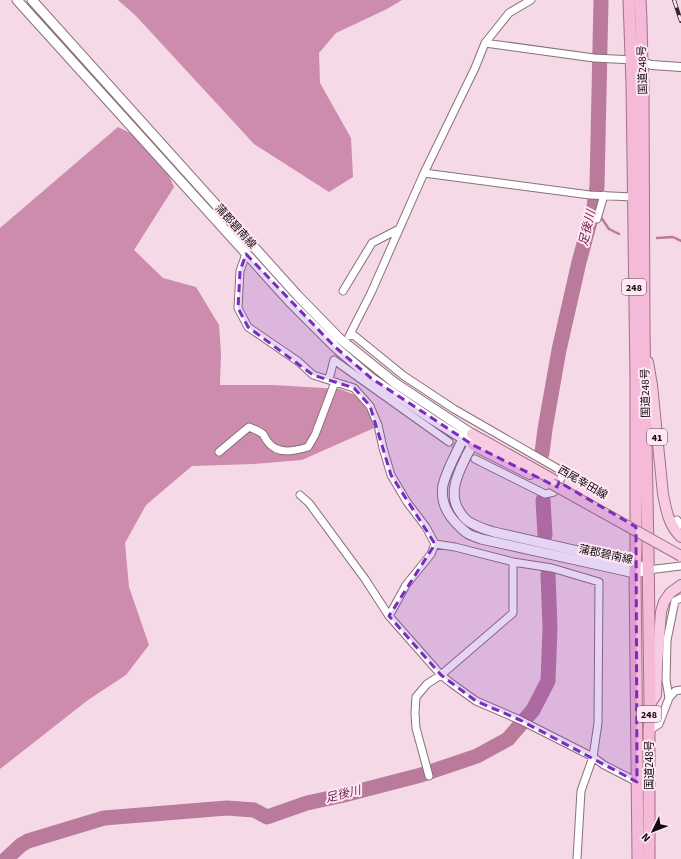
<svg xmlns="http://www.w3.org/2000/svg" width="681" height="859" viewBox="0 0 681 859" font-family="'Source Sans 3','Noto Sans JP',sans-serif">
  <rect width="100%" height="100%" fill="#f5d9e6"/>
  <path fill="#cd8cad" d="M118,0H402L387,9L336,33L319,53L320,83L351,138L353,177L329,192L254,144L136,16Z
    M118,127L156,146L174,187L134,250L163,278L196,287L219,325L221,353L220,385H273L340,389L365,399L374,428L302,460L254,464L192,466L146,505L125,543L129,587L149,645L126,675L88,700L0,769V228Z"/>
  <g fill="none" stroke-linecap="round" stroke-linejoin="round">
    <path stroke="#ba7a9b" stroke-width="2.5" d="M594,207L597,212
      M600,216L609,229L619,234
      M657,238L673,237L681,241"/>
    <path stroke="#ba7a9b" stroke-width="15" d="M542,453L545,429L559,350L579,262L594,207L597,186L601,0
      M543,500L545,535
      M6,859L21,845L28,841L104,818L227,808L254,810L267,817L307,803L344,795L421,775L477,756L508,739L533,710L548,681L550,628L548,574"/>
    <path stroke="#d3bac5" stroke-width="7" stroke-dasharray="7 3.5" stroke-linecap="butt" d="M334,360L348,338
      M449,442L475,459"/>
    <g stroke="#88707b" stroke-width="9">
      <path id="minor" d="M485,43L594,58L634,60
        M424,173L590,195L633,197
        M597,219L604,195
        M246,254L240,271L238,308L248,327L299,362L313,375L354,388L370,406L378,425L383,448L391,475L407,502L426,527L435,544L431,554L406,585L389,616
        M343,291L372,243L399,229
        M351,333L404,376L454,409L560,470L562,476L554,492L545,494L475,459
        M349,336L371,293L424,173L475,68L485,43L509,13L531,0
        M329,379L334,360L449,442
        M219,452L244,431L249,427C254,429 259,431 263,434C265,437 266,440 268,442C277,455 295,451 308,447L315,435L335,382
        M300,495L309,503L365,579L389,616L441,675L451,683L476,701L520,720L593,757L604,765L637,782
        M677,520L681,525
        M435,544L455,547L513,562L552,568L599,582L598,723L593,757L581,791L577,859
        M648,570L681,566
        M669,698L666,680L667,640L675,601L681,598
        M649,733L653,728L659,724L669,698L675,691L681,690
        M429,776L416,728L415,713L416,697L427,684L441,675L513,613V562"/>
    </g>
    <g stroke="#88707b" stroke-width="10">
      <path id="tertiary" d="M641,62L652,65L681,67"/>
    </g>
    <g stroke="#88707b" stroke-width="11">
      <path id="secondary" d="M17,0L290,302L334,346L371,378L433,420L473,445
        M32,0L298,296L339,338L395,383L472,434
        M468,436L463,439C456,454 447,469 443,485C440,502 448,516 460,527C462,529 464,531 467,533C471,536 477,537 481,539L621,570L635,573L648,570
        M473,439C473,448 468,451 465,459C457,475 448,495 460,512C463,517 468,522 473,524C480,528 487,530 494,532L635,564L640,566"/>
    </g>
    <g stroke="#a3708a" stroke-width="12">
      <path id="primary" d="M648,362L652,385L663,494C666,510 669,526 681,537
        M472,434L554,480
        M473,445L530,474
        M650,704L656,695L657,664L661,612L664,602L670,593L681,585"/>
    </g>
    <g stroke="#a3708a" stroke-width="13">
      <path id="trunk" d="M629,0L632,84L636,380V548L635,573L638,859
        M640,0C642,28 641,56 643,84L644,332L648,549L650,704L649,733V859"/>
    </g>
    <use href="#minor" stroke="#fff" stroke-width="7"/>
    <use href="#tertiary" stroke="#fff" stroke-width="8"/>
    <use href="#secondary" stroke="#fff" stroke-width="9"/>
    <use href="#primary" stroke="#f7cbe1" stroke-width="10"/>
    <use href="#trunk" stroke="#f4bad7" stroke-width="11"/>
    <g stroke="#34292e" stroke-width="4">
      <path id="rail" d="M674,0L681,21"/>
    </g>
    <use href="#rail" stroke="#ffe8f3" stroke-width="2.5" stroke-dasharray="8" stroke-linecap="butt"/>
    <g stroke="#a3708a" stroke-width="12" stroke-linecap="butt">
      <path id="primary-bridge" d="M552,484L681,556"/>
    </g>
    <use href="#primary-bridge" stroke="#f7cbe1" stroke-width="10"/>
  </g>
  <path fill="#7b2cbf" fill-opacity="0.2" stroke="#7b2cbf" stroke-width="3" stroke-dasharray="8 5" stroke-linejoin="round" d="M246,254L334,346L371,378L473,445L557,487L559,482L636,527L637,782L520,720L476,701L441,675L389,616L435,544L391,475L370,406L354,388L313,375L248,327L238,308L240,271Z"/>
  <g text-anchor="middle" stroke-width="4" stroke-linejoin="round" paint-order="stroke">
    <g fill="#ffe8f3" stroke="#584c52" stroke-width="1">
      <rect x="622" y="279" width="24" height="16" rx="3"/>
      <rect x="647" y="429" width="20" height="16" rx="3"/>
      <rect x="637" y="706" width="24" height="16" rx="3"/>
    </g>
    <g font-size="10" font-weight="bold" fill="#11090d">
      <text x="634" y="291">248</text>
      <text x="657" y="441">41</text>
      <text x="649" y="718">248</text>
    </g>
    <g font-size="11" fill="#11090d" stroke="#ffe8f3">
      <text transform="translate(642 70) rotate(-92)" y="4">国道248号</text>
      <text transform="translate(236 226) rotate(48)" y="4">蒲郡碧南線</text>
      <text transform="translate(645 393) rotate(-91)" y="4">国道248号</text>
      <text transform="translate(583 482) rotate(30)" y="4">西尾幸田線</text>
      <text transform="translate(606 554) rotate(12)" y="4">蒲郡碧南線</text>
      <text transform="translate(649 765) rotate(-90)" y="4">国道248号</text>
    </g>
    <g font-size="12" font-style="italic" fill="#722552" stroke="#ffe8f3">
      <text transform="translate(587 228) rotate(-77)" y="4">足後川</text>
      <text transform="translate(343 794) rotate(-14)" y="4">足後川</text>
    </g>
  </g>
  <g transform="translate(653 831) rotate(227)" stroke="#ffe8f3" stroke-width="3" paint-order="stroke">
  <path d="M0-3L7 15L0 10L-7 15Z" fill="#11090d"/>
  <text y="-6" font-size="11" font-weight="bold" text-anchor="middle" fill="#11090d">N</text>
  </g>
</svg>
